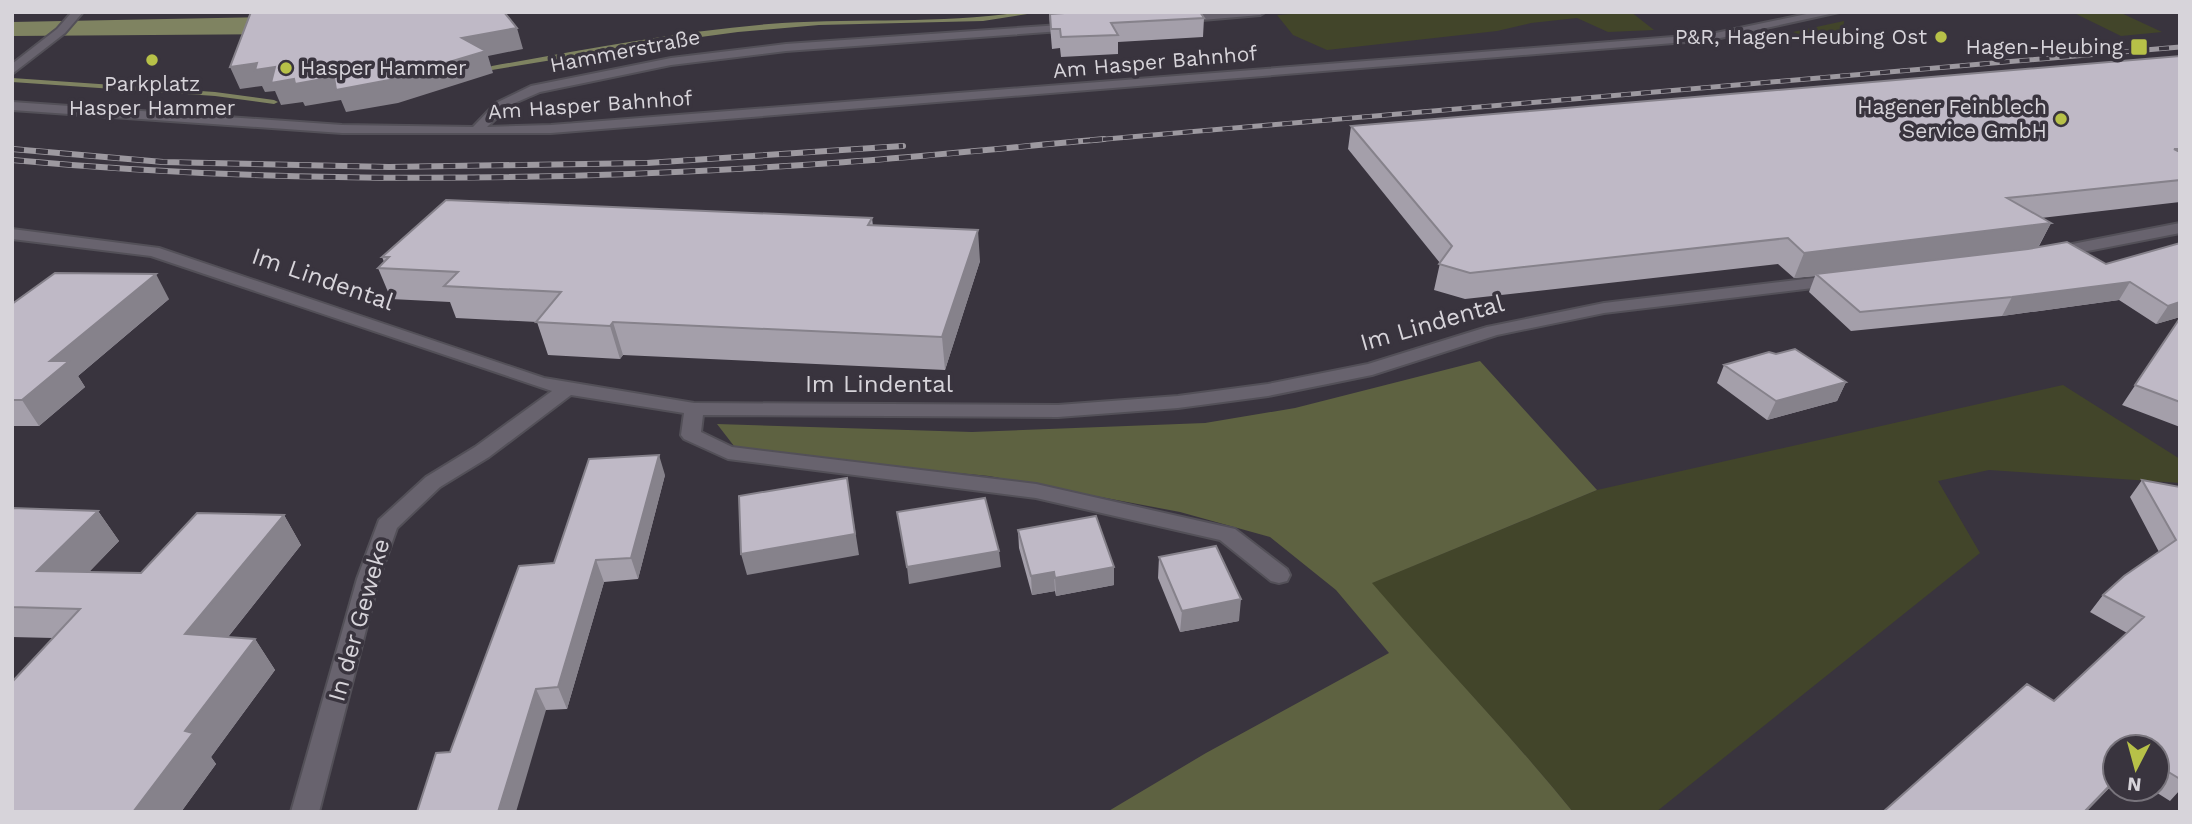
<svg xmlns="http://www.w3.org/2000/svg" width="2192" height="824" viewBox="0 0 2192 824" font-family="'Work Sans',sans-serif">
  <rect width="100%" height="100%" fill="#39343e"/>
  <path fill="#42452a" d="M1318,12H1631L1654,30L1608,32L1577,18L1531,23L1497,31L1327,50L1293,35L1277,15Z
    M2072,12H2119L2162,32L2121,36Z
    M1844,21L1842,39C1826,46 1808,39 1793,32Z
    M2063,385L2180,459V483L1989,470L1938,481L1980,553L1656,812H1573C1509,733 1437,660 1371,583L1597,490Z"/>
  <path fill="#5e6241" d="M1480,361L1597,490L1372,583C1438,660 1509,733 1573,812H1107L1206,753L1389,653L1336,590L1270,537L1180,512L989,476L830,461L734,446L717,424L972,432L1205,423L1295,408Z"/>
  <path fill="#7f8361" d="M339,12L288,34L12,36V22L270,17Z"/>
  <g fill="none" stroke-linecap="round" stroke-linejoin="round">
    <path fill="#7f8361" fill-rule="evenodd" d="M1021,12H1040L983,21L819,25L738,32L656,43L492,70L488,68L492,66C588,49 685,30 782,23C861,18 942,24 1021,12Z
      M12,78L215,92L274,100L278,102L274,104L215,96L12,82Z"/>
    <g stroke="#535058" stroke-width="4">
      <path id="minor" d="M1218,12H1265L1260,15L1179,22L1173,19L1179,16Z
        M1816,12H1839L1711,40L551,133H342L12,110V102L342,125L473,127L496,103L531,86L671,58L786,44L1075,24L1081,27L1075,30L786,51L671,65L540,92L510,105L487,127L551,125L1711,34Z
        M2180,223V233L2052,258L2044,253L2052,248Z
        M12,229L159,248L544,378L694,403L1058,405L1178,396L1268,384L1368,364L1487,327L1604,303L1838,275L1846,280L1838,285L1604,313L1497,335L1372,375L1268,396L1178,408L1058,417L703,415L701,432L732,447L1036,484L1235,529L1287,569L1290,575L1287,581L1279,583L1271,581L1220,540L1036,498L728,459L684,439L681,435L684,413L571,395L489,457L440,487L397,528L379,579L319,812H291L357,579L379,520L426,477L475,447L552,391L151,256L12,239Z"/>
    </g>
    <g stroke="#535058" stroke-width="4">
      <path id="tertiary" d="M72,12H83L65,33L12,74V64L57,29Z"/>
    </g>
    <use href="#minor" fill="#68636e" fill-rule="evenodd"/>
    <use href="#tertiary" fill="#68636e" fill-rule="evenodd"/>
    <g stroke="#9d99a0" stroke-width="5">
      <path id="rail-far1" d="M1083,141L2180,47"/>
    </g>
    <g stroke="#9d99a0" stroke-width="6">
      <path id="rail" d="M12,149L163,162L389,167L647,163L903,146
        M12,160C274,184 540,182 803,165C903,159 1004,148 1104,139"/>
    </g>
    <use href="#rail-far1" stroke="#39343e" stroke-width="3.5" stroke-dasharray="10" stroke-linecap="butt"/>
    <use href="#rail" stroke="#39343e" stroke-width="4.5" stroke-dasharray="12" stroke-linecap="butt"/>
  </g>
  <path fill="#a49faa" d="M995,12H1200L1204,18L1203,37L1118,42V54L1061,57L1060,48L1052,49L1049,13L995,14Z
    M2180,56V202L2041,218L2051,223L2038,248L2106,264L2180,243V317L2156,324L2119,300L2002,316L1851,331L1809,292L1815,276L1794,278L1778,264L1465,299L1434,290L1440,263L1348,149L1351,126Z
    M872,218L873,226L980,261L945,370L623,355L620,359L548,355L537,322L456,318L450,302L391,299L378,268L384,262L382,257Z
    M169,299L78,376L85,387L39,426H12V304Z
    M2180,318V427L2122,405Z
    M1724,365L1846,382L1837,401L1767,420L1717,383Z
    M665,475L638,579L604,582L567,709L546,710L450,752L554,563Z
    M2142,480L2180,487V790L2170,801L2151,789H2157V747H2115V782L2086,812L2054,701L2127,633L2090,612L2103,595L2159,552L2130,497Z
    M12,508L98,511L119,541L89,572L141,573L284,515L301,545L228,637L255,639L275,670L211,757L216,764L181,812H12L53,638L12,637Z
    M1018,530L1114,585L1056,596L1055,591L1032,595L1019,548Z
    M1159,557L1239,621L1180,632L1158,578Z"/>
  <path fill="#86828b" d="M517,28L523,49L488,56L493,73L398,103L346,112L341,100L305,106L303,102L281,105L275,91L265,92L262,86L240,89L230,67L257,63L275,67L294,79L462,38Z
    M2051,223L2037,249L1816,274L1815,276L1794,278L1804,253Z
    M978,230L980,261L945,370L942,337Z
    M156,274L169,299L78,376L85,387L39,426L22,400L50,361Z
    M2130,282L2119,300L2002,316L2012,297Z
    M2180,302V317L2156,324L2168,306Z
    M613,322L623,355L620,359L610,326Z
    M1846,382L1837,401L1767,420L1776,401Z
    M659,455L665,475L638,579L631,558Z
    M850,498L859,555L747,575L741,554Z
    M98,511L119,541L60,602L37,571Z
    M284,515L301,545L206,665L185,634Z
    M999,551L1001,567L909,584L907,567Z
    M596,560L604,582L567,709L558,687Z
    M1114,567V585L1056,596L1055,578Z
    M1054,572L1055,591L1032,595L1031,576Z
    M1241,599L1239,621L1180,632L1182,611Z
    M255,639L275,670L211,757L216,764L181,812H133L185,731Z
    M536,689L546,710L516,812H498Z
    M2115,780V782L2086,812H2084Z"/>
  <path fill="#bfb9c6" stroke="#86828b" stroke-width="2" d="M251,12H504L517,28L462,38L486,51L389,80L336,90L334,77L295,84L294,79L271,83L275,67L255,70L257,63L230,67Z
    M1079,12H1200L1204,18L1111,23L1118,35L1061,37L1060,29H1051L1050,14Z
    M2180,56V149H2174L2180,152V180L2007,198L2051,223L1804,253L1788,238L1470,273L1439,264L1452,246L1351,126Z
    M446,200L872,218L868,225L978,230L942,337L613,322L610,326L536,322L561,292L444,286L458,272L378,268L389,257H382Z
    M2067,242L2106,264L2180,243V302L2168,306L2130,282L2012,297L1860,312L1816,274L2028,249Z
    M55,273L156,274L50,361H69L22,400H12V304Z
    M2180,318V402L2135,385Z
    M1795,349L1846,382L1776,401L1724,365L1769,352L1776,354Z
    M659,455L631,558L596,560L558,687L536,689L498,812H417L436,753L450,752L519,566L554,563L589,459Z
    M847,478L855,534L741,554L739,496Z
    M2142,480L2180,487V779L2157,765V747H2115V780L2085,811L2086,812H1883L2027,684L2054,701L2144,617L2103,595L2124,576L2176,540Z
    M985,498L999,551L907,567L897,512Z
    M12,508L98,511L37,571L141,573L197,513L284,515L185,634L255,639L185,731L193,733L133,812H12V682L80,609L12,607Z
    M1096,516L1114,567L1055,578L1054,572L1031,576L1018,530Z
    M1216,546L1241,599L1182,611L1159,557Z"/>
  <g fill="#b7c148" stroke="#39343e" stroke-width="2.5">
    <circle cx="1941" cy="37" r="7"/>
    <rect x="2130" y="38" width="18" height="18" rx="3.5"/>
    <circle cx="152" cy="60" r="7"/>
    <circle cx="286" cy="68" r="7"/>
    <circle cx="2061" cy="119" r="7"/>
  </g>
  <g text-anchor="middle" stroke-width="7" stroke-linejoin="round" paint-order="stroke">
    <g font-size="21" fill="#d7d4da" stroke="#39343e" text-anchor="end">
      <text x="1927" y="44">P&amp;R, Hagen-Heubing Ost</text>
      <text x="2123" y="54">Hagen-Heubing</text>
      <text x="300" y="75" text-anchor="start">Hasper Hammer</text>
      <text x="152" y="91" text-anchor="middle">Parkplatz<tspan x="152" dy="24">Hasper Hammer</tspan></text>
      <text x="2047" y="114">Hagener Feinblech<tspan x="2047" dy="24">Service GmbH</tspan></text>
    </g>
    <g font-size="21" fill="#d7d4da" stroke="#39343e">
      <text transform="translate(625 51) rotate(-11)" y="7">Hammerstraße</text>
      <text transform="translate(1155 62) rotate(-5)" y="7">Am Hasper Bahnhof</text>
      <text transform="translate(590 105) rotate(-4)" y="7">Am Hasper Bahnhof</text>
    </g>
    <g font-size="24" fill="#d7d4da" stroke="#39343e">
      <text transform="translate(323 279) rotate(19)" y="8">Im Lindental</text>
      <text transform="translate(1432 323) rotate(-16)" y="8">Im Lindental</text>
      <text x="879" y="392">Im Lindental</text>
      <text transform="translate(359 620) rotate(-74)" y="8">In der Geweke</text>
    </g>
  </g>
  <rect width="2192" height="824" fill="none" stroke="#d7d4da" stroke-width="28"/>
  <g transform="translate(2136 768) rotate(186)"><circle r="33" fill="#39343e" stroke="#78747c" stroke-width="2"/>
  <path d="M0-5L12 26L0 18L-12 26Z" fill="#b7c148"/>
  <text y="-10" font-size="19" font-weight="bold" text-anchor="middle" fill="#d7d4da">N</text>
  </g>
</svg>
